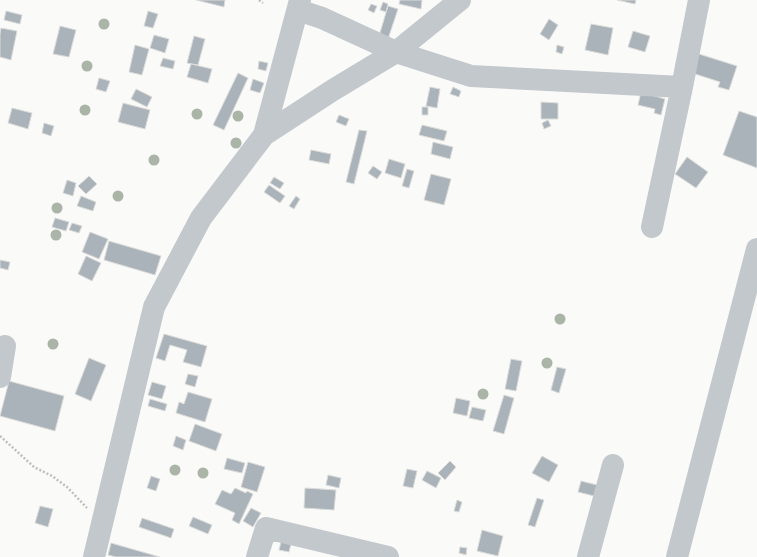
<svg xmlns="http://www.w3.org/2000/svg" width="757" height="557" viewBox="0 0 757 557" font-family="Helvetica,sans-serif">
  <rect width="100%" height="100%" fill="#fafaf8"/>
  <path fill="#aab3b9" stroke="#dcdcda" d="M196,0H225L224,7Z
    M400,0H422L421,9L399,4Z
    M617,0H636L635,4Z
    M383,2L388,4L386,12L380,10Z
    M371,4L377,6L374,13L368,10Z
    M388,6L398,9L388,39L379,36Z
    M6,11L22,15L20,24L4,20Z
    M148,11L158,14L153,28L144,26Z
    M549,19L558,25L549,40L540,34Z
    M591,24L613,28L608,55L585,50Z
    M60,26L76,30L69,57L53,54Z
    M1,28L17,31L11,60L0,57V34Z
    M633,31L650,36L645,52L628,47Z
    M154,35L169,39L165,53L150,48Z
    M194,36L205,39L198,65L187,63Z
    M135,45L149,49L142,75L129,72Z
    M557,45L564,47L562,54L556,52Z
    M699,54L737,66L729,90L718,87L720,82L692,73Z
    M163,58L175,61L173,69L160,66Z
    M259,61L268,63L266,71L258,69Z
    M191,64L212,69L208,83L187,77Z
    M238,73L248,78L224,130L213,125Z
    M99,78L110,81L106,92L96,89Z
    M253,79L264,83L260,93L250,90Z
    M430,87L440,89L437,108L426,106Z
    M453,87L461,91L459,97L450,94Z
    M136,89L152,97L147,107L131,99Z
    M641,92L665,99L661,115L654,113L655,109L638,105Z
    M541,102L558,103V119H541Z
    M123,103L150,110L145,129L118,122Z
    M422,107H428V115H422Z
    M12,108L32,113L28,129L8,123Z
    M739,111L757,117V168L723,155Z
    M339,115L349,119L346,126L336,122Z
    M548,120L551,126L544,129L542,123Z
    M44,123L54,126L51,136L42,133Z
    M422,125L447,131L444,141L419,135Z
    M359,130L367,131L354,184L346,182Z
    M433,142L453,147L450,159L431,154Z
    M311,150L331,154L329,164L309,160Z
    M687,157L708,172L696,188L675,174Z
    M389,159L405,164L401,178L385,173Z
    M373,166L382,172L377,179L368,173Z
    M407,169L414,171L409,188L402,186Z
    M431,174L451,179L444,205L424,200Z
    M89,176L97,184L86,194L78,186Z
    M274,177L284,183L280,189L270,183Z
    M67,180L76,183L73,196L63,193Z
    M269,185L285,196L280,203L264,192Z
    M81,196L96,202L93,211L77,206Z
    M296,196L300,199L294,209L289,206Z
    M55,218L69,222L66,231L52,227Z
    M72,223L82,226L79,233L69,230Z
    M90,232L108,239L99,259L82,252Z
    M109,241L161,256L155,275L104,260Z
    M86,256L101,263L92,281L78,274Z
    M0,260L10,262L8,270L0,268Z
    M164,334L207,346L201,367L183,362L187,350L170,345L165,361L156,358Z
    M89,358L106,365L91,401L75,394Z
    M511,359L522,361L516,391L505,389Z
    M557,367L566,369L559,393L551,390Z
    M188,374L198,376L195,387L185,384Z
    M9,381L64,396L55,431L0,416Z
    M152,382L166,386L162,399L148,395Z
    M188,392L212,399L205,422L176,413L179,402L184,404Z
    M504,395L514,398L504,434L493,431Z
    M456,398L470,401L467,416L453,413Z
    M150,399L167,404L165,411L148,406Z
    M472,407L486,410L483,421L469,418Z
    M195,424L222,434L216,451L189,441Z
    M176,436L186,440L183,450L173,446Z
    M542,456L558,465L549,482L532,473Z
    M227,458L245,463L242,473L224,469Z
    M450,461L456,467L445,480L438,473Z
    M248,462L265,467L257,492L241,487Z
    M407,469L417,471L413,488L403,486Z
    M427,471L441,478L436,488L422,480Z
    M328,475L341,478L339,488L326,485Z
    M151,476L160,479L156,491L147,488Z
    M581,481L597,485L594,496L578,492Z
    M235,488L246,493L247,491L253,494L239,524L232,520L235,513L215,504L222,490L231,494Z
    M305,488L336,490L334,510L304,508Z
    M537,498L544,500L535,527L528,525Z
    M457,500L462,502L459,512L454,511Z
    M40,506L53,509L48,527L35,523Z
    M251,508L261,513L253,527L243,521Z
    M193,517L212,525L208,534L189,526Z
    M142,518L174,529L171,538L139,527Z
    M482,530L503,536L498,556L477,551Z
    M282,538L292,540L289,552L279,550Z
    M111,543L160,557H116L108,555Z
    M460,547L467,548L466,555L459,553Z"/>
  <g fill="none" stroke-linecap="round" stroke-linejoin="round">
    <path stroke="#bbbfc2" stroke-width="2.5" stroke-dasharray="2 2" stroke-linecap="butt" d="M259,0L263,3
      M0,436L34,467L52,476L67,487L87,508"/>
    <path stroke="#c3c8cc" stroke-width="22" d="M298,10L322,18L396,52L471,76L682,87
      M264,135L300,0
      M652,227L682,87L699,0
      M0,377L5,346
      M94,557L154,307L201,218L264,135L333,90L396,52L460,0
      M257,557L266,528L388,557
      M588,557L613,465
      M677,557L757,249"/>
  </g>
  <g fill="#aab4a7">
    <circle cx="104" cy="24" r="5.5"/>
    <circle cx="87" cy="66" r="5.5"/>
    <circle cx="85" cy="110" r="5.5"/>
    <circle cx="197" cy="114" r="5.5"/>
    <circle cx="238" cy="116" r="5.5"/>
    <circle cx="236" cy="143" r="5.5"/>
    <circle cx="154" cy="160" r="5.5"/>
    <circle cx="118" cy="196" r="5.5"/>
    <circle cx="57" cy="208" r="5.5"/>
    <circle cx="56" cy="235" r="5.5"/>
    <circle cx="560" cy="319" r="5.5"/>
    <circle cx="53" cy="344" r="5.5"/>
    <circle cx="547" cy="363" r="5.5"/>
    <circle cx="483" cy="394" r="5.5"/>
    <circle cx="175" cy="470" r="5.5"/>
    <circle cx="203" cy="473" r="5.5"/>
  </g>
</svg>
